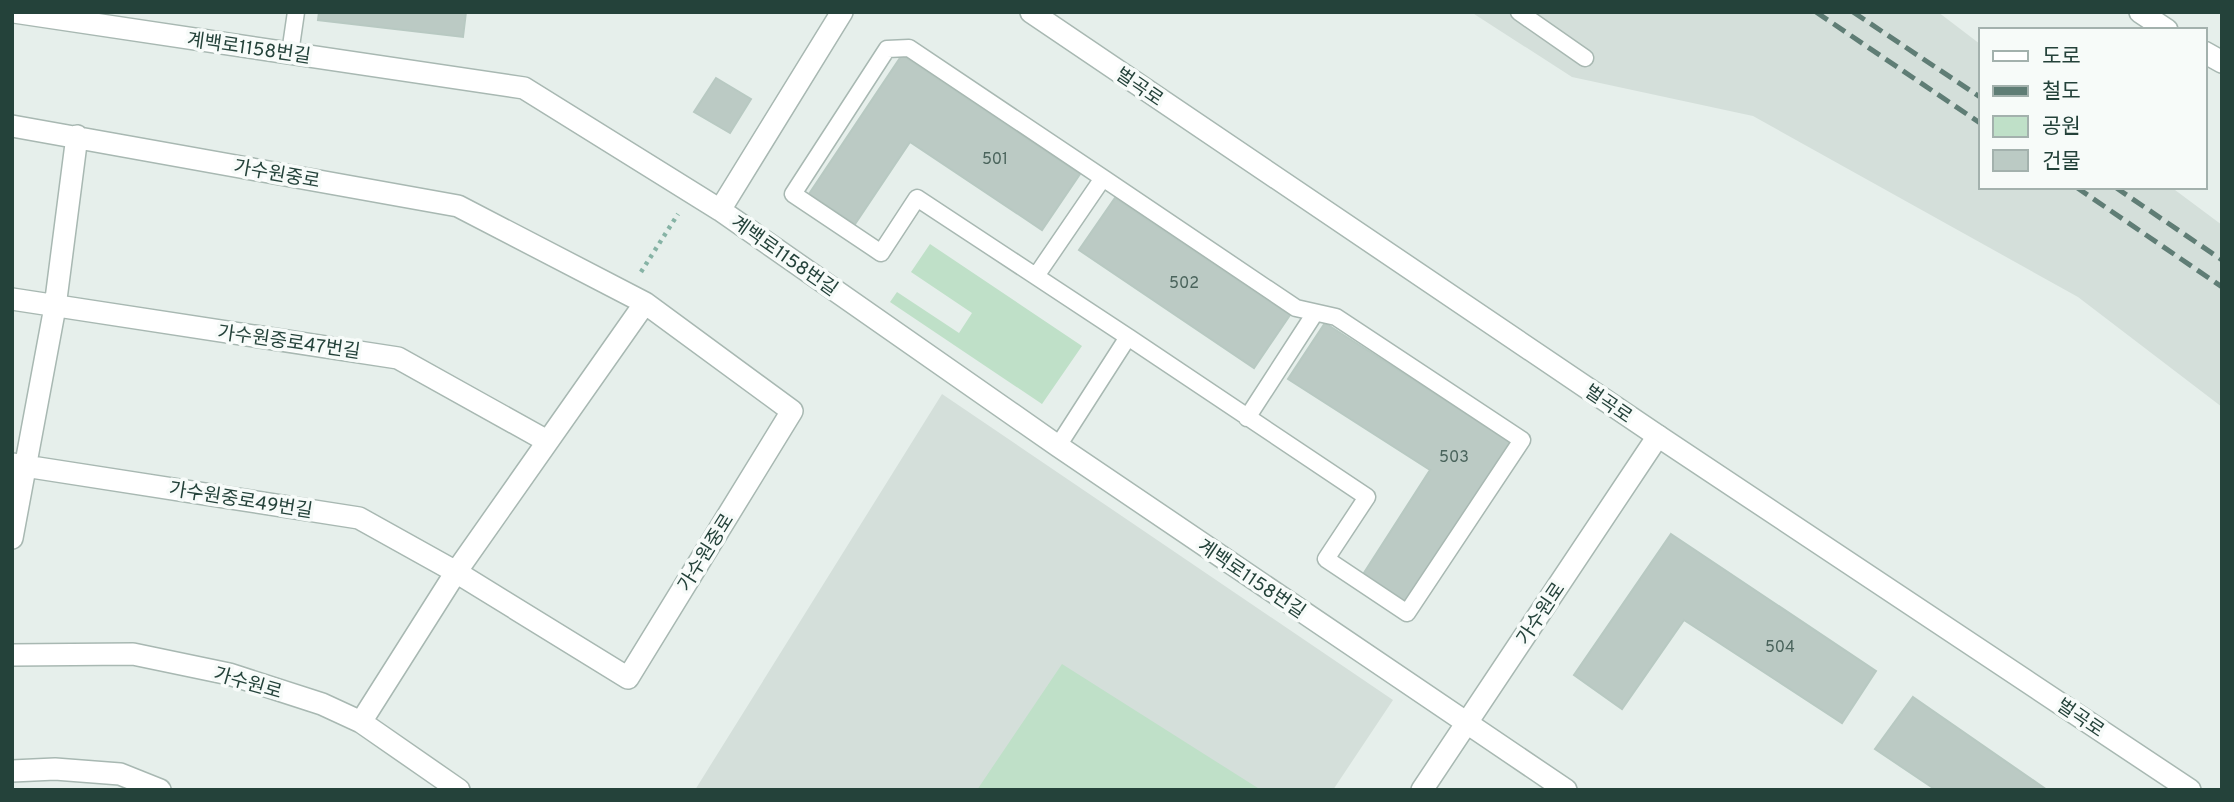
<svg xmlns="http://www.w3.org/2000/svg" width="2234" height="802" viewBox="0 0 2234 802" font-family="Overpass,'Noto Sans KR',sans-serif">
  <rect width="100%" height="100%" fill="#e6efeb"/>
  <path fill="#d4dfda" d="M1471,12H1938L1980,44V187H2171L2222,225V407L2078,297L1753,116L1572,77Z
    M942,394L1393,700L1333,790H695Z"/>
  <path fill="#bfe0c8" d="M930,244L1082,346L1042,404L890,302L897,292L959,333L972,313L911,272Z
    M1062,664L1261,790H977Z"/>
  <path fill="#bbcac4" stroke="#b8c9c2" stroke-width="2" d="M319,12H466L463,37L318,20Z
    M902,55L1080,174L1042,230L910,142L855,224L809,194Z
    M716,78L751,99L730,133L694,112Z
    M1115,198L1290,315L1254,368L1079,250Z
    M1325,323L1510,442L1406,603L1362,576L1430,470L1288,379Z
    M1671,534L1876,671L1842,723L1684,620L1622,709L1574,675Z
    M1913,697L2047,790H1936L1875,749Z"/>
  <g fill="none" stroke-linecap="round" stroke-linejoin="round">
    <g stroke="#a8b8b2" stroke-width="19">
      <path id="service" d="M1519,12L1585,58
        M290,53L296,12
        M1036,276L1103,178L1296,308L1336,317L1522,440L1407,613L1326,559L1367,497L1128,337
        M1247,418L1315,313
        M1058,446L1128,337L917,198L881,253L793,194L887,49L909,48L1103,178"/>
    </g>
    <g stroke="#a8b8b2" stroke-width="24">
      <path id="minor" d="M14,12L524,88L720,210L1058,446L1566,790
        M2140,12L2167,30
        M2204,52L2222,62
        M12,126L458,206L645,303L792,411L628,678L456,572L359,518L12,464
        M720,210L842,12
        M12,299L398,358L547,441
        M12,538L55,307L77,136
        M12,655L133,654L229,674L322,704L361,722L459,790
        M361,722L456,572L645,303
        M12,771L55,769L120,774L160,790
        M1422,790L1658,436"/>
    </g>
    <g stroke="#a8b8b2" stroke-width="24">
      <path id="tertiary" d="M1031,12L1658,436L2190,790"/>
    </g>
    <path stroke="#86b3a5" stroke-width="4.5" stroke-dasharray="3.5 5" stroke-linecap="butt" d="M641,272L678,214"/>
    <use href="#service" stroke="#fff" stroke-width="16"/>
    <use href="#minor" stroke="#fff" stroke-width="21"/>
    <use href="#tertiary" stroke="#fff" stroke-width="21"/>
    <path stroke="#5f7d75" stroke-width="5" stroke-dasharray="14 7" stroke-linecap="butt" d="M1816,12L1980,123
      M1853,12L1980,97
      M2076,187L2222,287
      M2115,187L2222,260"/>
  </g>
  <g text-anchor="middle" stroke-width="7" stroke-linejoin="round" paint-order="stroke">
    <g font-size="16" fill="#4a645c">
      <text x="995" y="164">501</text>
      <text x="1184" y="288">502</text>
      <text x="1454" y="462">503</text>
      <text x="1780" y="652">504</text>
    </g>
    <g font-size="19" fill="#24423a" stroke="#f7fbf9">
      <text transform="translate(249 47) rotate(8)" y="7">계백로1158번길</text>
      <text transform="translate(1140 86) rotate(34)" y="7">벌곡로</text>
      <text transform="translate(277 173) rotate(10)" y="7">가수원중로</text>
      <text transform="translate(785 255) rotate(35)" y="7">계백로1158번길</text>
      <text transform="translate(289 341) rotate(8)" y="7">가수원중로47번길</text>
      <text transform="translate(1609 403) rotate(34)" y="7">벌곡로</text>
      <text transform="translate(241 499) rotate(9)" y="7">가수원중로49번길</text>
      <text transform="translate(705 552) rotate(-58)" y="7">가수원중로</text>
      <text transform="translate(1252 578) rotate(34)" y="7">계백로1158번길</text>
      <text transform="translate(1540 613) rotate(-56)" y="7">가수원로</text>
      <text transform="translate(248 682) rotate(16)" y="7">가수원로</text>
      <text transform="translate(2081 717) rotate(34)" y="7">벌곡로</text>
    </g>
  </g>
  <rect width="2234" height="802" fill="none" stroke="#24423a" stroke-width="28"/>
  <rect x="1979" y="28" width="228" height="161" fill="#f7fbf9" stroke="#a3b1ad" stroke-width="2"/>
  <rect x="1993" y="51" width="35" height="10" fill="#ffffff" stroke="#a3b1ad" stroke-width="2"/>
  <text x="2042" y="63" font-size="21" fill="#24423a">도로</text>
  <rect x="1993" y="86" width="35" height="10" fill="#5f7d75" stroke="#a3b1ad" stroke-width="2"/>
  <text x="2042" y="98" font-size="21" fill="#24423a">철도</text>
  <rect x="1993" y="116" width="35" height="21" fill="#bfe0c8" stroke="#a3b1ad" stroke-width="2"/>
  <text x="2042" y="133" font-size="21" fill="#24423a">공원</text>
  <rect x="1993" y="150" width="35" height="21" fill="#bbcac4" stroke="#a3b1ad" stroke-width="2"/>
  <text x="2042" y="168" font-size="21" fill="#24423a">건물</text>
</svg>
